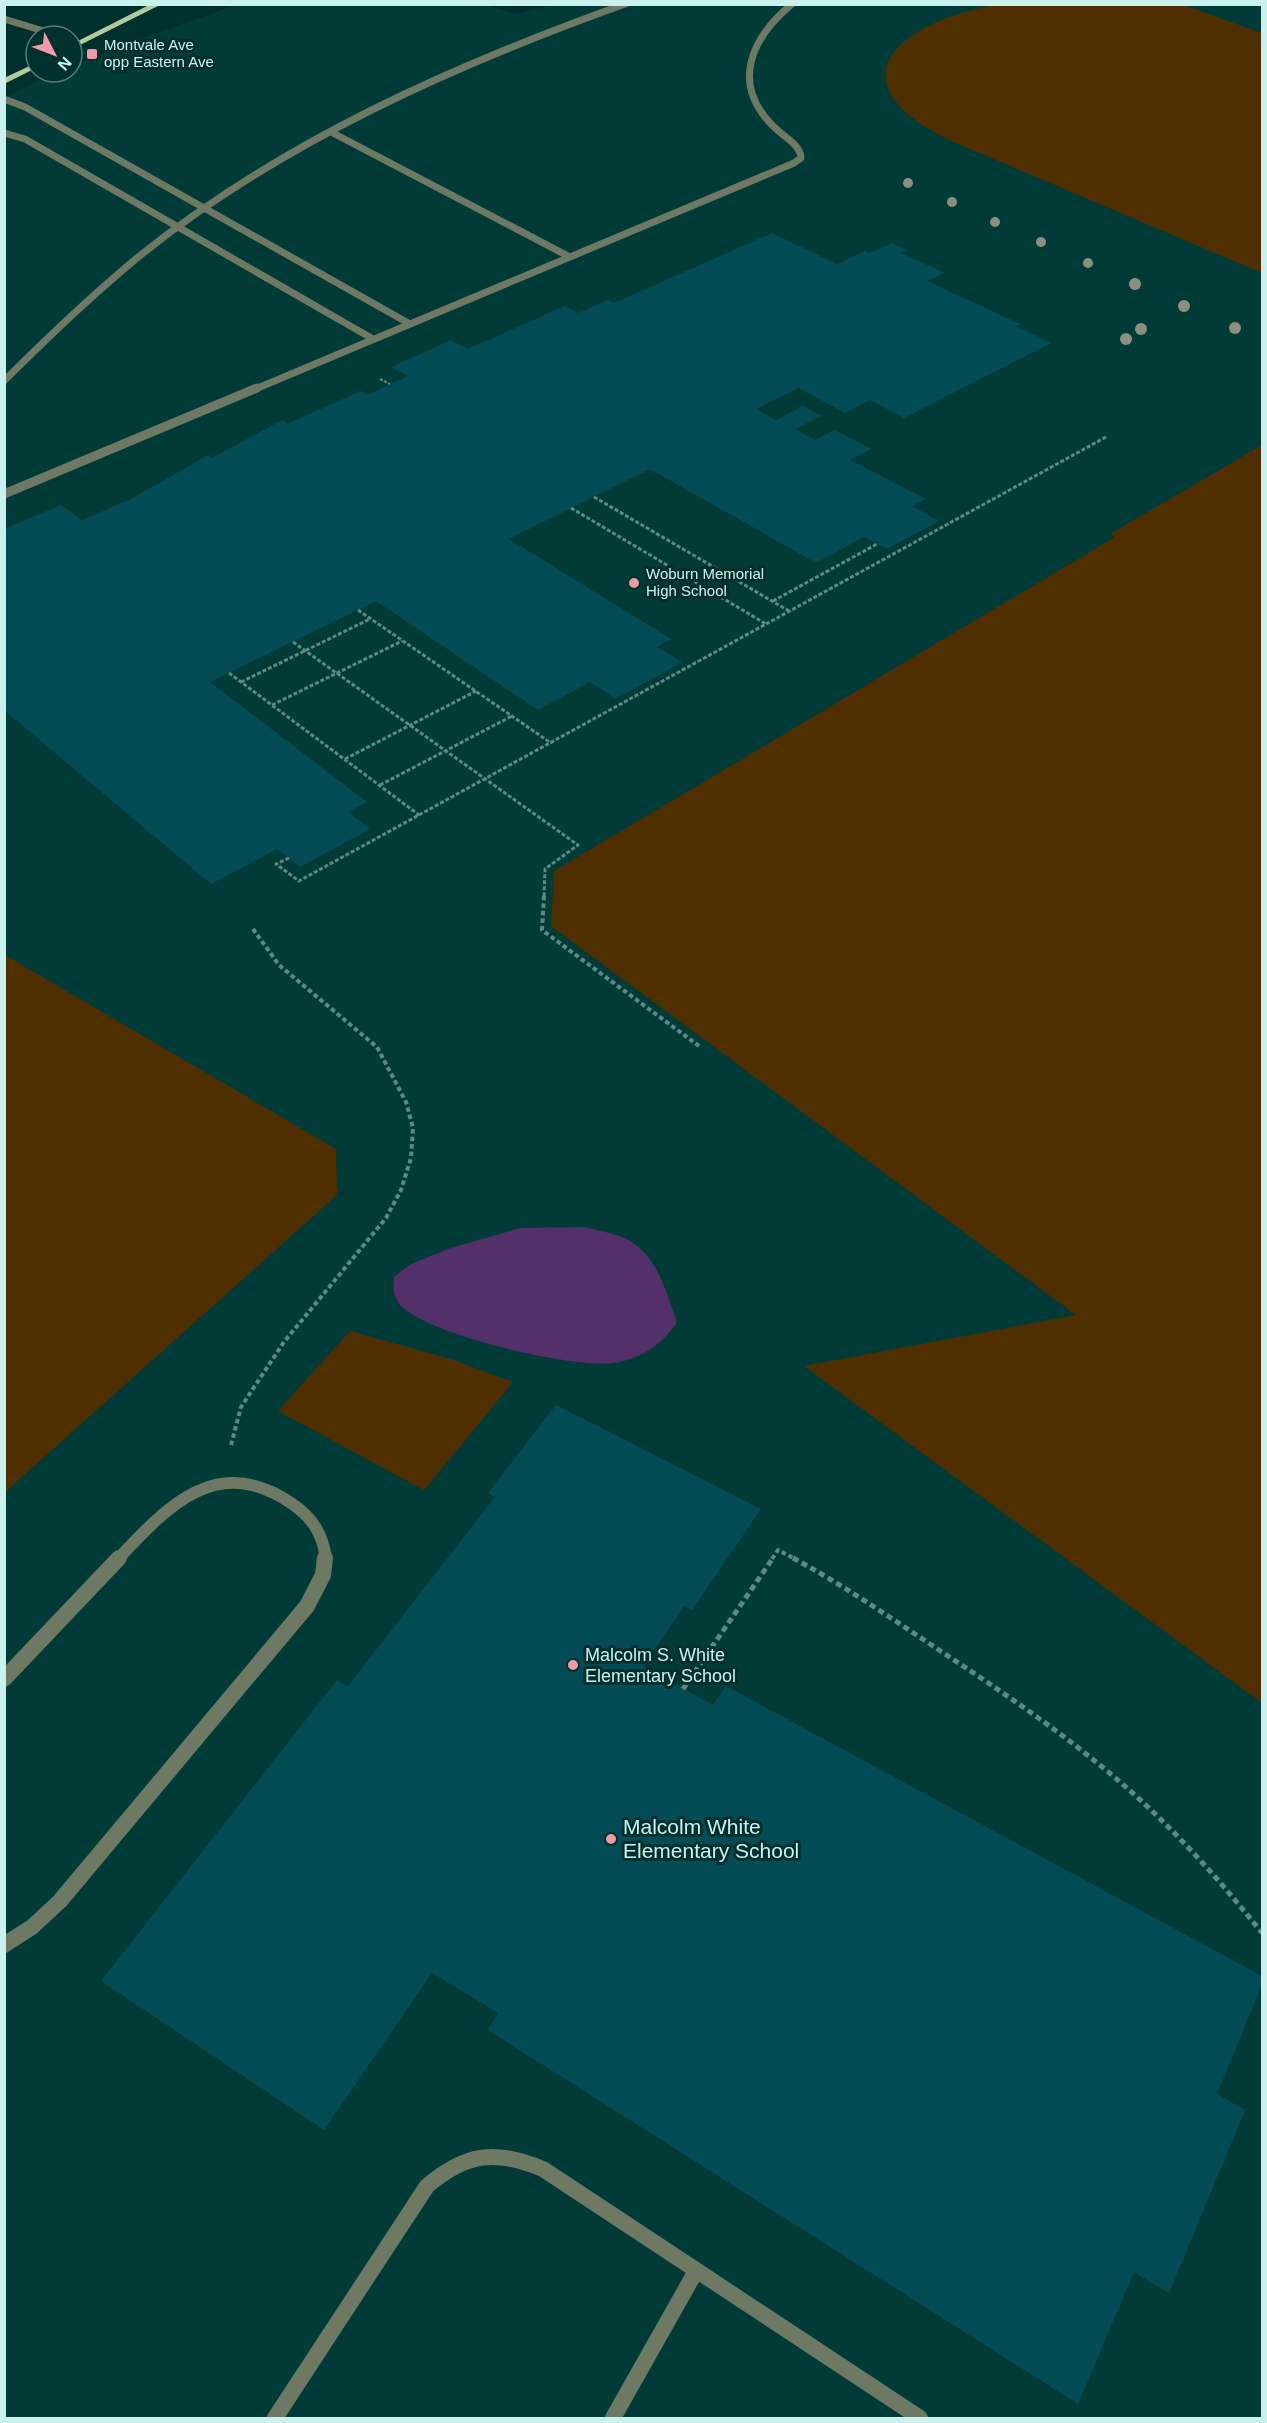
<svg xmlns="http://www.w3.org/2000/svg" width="1267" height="2423" viewBox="0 0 1267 2423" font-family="Helvetica,sans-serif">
  <rect width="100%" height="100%" fill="#00302d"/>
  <path fill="#003b38" d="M482,4L516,14L558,4L1262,5V2418H5V97L57,72H72V66L115,48L236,5Z"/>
  <path fill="#4f2f00" d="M1002,4L1183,5L1262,33V273L949,140C823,77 908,18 1002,4Z
    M1262,445L1261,613L1262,1703L804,1366L1076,1315L551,926L554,871L1115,537L1110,534Z
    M5,955L336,1149L337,1195L5,1492Z
    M350,1331L451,1359L513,1382L424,1490L278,1411Z"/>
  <path fill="#53306a" d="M585,1227C598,1231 615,1233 627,1239C658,1256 666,1292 677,1322C662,1345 641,1359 613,1363C570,1368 434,1336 402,1307C393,1298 393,1289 394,1277L409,1265L448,1249L520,1228Z"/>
  <path fill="#034c56" d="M772,233L837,264L865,251L869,253L892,243L907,250L901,253L945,273L927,281L1020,324L1016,326L1051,343L904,418L870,400L845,413L799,388L756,409L776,420L803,406L821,416L795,429L815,440L835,430L871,449L850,460L926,499L912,506L939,521L887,549L864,537L816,563L650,469L509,539L671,639L657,647L682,662L616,699L590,682L538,710L376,601L210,682L367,802L348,812L370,829L300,867L277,849L211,884L4,710V529L61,505L82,520L131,499L208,455L212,458L282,420L287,424L361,391L367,395L408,376L391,367L451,340L468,349L565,306L578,313L608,300L614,303Z
    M556,1405L761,1509L692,1610L684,1606L643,1666L713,1705L726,1686L1262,1976V1985L1217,2094L1245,2110L1169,2293L1134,2272L1078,2404L488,2030L498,2013L432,1973L324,2130L101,1981L337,1680L348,1686L495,1497L488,1493Z"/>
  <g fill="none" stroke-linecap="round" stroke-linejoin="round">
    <path stroke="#5c8885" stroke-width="2" stroke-dasharray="3 1.5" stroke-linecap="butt" d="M380,379L390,384"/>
    <path stroke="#5c8885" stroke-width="3" stroke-dasharray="4 2" stroke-linecap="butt" d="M594,497L789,611
      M571,508L766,624
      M773,601L877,544
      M358,610L551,743
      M293,642L578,845L545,869L544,897
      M229,673L419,815
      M241,682L370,619
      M272,705L402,641
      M345,759L476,691
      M380,785L512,716
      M289,858L276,864L299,881L1106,437"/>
    <path stroke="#5c8885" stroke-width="4" stroke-dasharray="4.5 3" stroke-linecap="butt" d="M544,896L542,930L699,1046
      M231,1445L241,1407L284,1342L386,1218L401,1190L411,1158L413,1128L406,1102L377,1047L279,965L253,929
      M772,1559L778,1550L795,1559"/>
    <path stroke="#5c8885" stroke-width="5" stroke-dasharray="6 4" stroke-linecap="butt" d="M793,1558C843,1585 891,1618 939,1650C1007,1695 1075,1741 1136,1796C1182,1838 1223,1884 1262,1933
      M683,1689L773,1558"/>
    <path stroke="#6e7963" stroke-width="7" d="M4,99L25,107L410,324
      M331,132L570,257
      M4,133L25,139L373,339
      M4,381C47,338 90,297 137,258C281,142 452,66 625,4
      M253,390L794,163L801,158C801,145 783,136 774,127C730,84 751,38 792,4"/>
    <path stroke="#6e7963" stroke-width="9" d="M4,494L257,388"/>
    <path stroke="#6e7963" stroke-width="12" d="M118,1559C166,1508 216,1452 291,1503C312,1517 323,1534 326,1559"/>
    <path stroke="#6e7963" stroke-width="16" d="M4,1679L119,1558
      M4,1945L32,1927L60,1901L307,1606L323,1575L325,1558
      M275,2418L427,2186C466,2153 496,2149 543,2169L920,2418
      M613,2418L696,2271"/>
    <path stroke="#6e7963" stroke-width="7" d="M4,19L60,36"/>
    <path fill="#b3cb9c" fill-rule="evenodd" d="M151,4H162L72,49V44Z
      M36,63V68L4,84V78Z"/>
  </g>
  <g fill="#8a907d">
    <circle cx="908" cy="183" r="5"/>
    <circle cx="952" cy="202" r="5"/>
    <circle cx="995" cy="222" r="5"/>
    <circle cx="1041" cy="242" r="5"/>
    <circle cx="1088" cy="263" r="5"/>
    <circle cx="1135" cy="284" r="6"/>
    <circle cx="1184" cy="306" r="6"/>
    <circle cx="1235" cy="328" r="6"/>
    <circle cx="1141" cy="329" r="6"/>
    <circle cx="1126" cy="339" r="6"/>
  </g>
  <g fill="#f39aa8" stroke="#00302d" stroke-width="2">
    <rect x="86" y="48" width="12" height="12" rx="3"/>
    <circle cx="634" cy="583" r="6"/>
    <circle cx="573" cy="1665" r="6"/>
    <circle cx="611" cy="1839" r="6"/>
  </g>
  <g text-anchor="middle" stroke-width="6" stroke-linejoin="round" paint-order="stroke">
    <g font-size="15" fill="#caf1ee" stroke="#00302d" text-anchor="start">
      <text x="104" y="50">Montvale Ave<tspan x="104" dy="17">opp Eastern Ave</tspan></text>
      <text x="646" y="579">Woburn Memorial<tspan x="646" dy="17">High School</tspan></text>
    </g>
    <g font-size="18" fill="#caf1ee" stroke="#00302d" text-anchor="start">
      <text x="585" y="1661">Malcolm S. White<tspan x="585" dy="21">Elementary School</tspan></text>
    </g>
    <g font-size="21" fill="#caf1ee" stroke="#00302d" text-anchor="start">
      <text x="623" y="1834">Malcolm White<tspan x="623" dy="24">Elementary School</tspan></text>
    </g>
  </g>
  <rect width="1267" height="2423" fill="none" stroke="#caf1ee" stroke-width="12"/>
  <g transform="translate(54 54) rotate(132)"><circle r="28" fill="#00302d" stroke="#517d7a" stroke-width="1.5"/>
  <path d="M0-4.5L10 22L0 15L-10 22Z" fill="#f39aa8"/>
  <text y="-9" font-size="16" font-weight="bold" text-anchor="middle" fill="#caf1ee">N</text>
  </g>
</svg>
